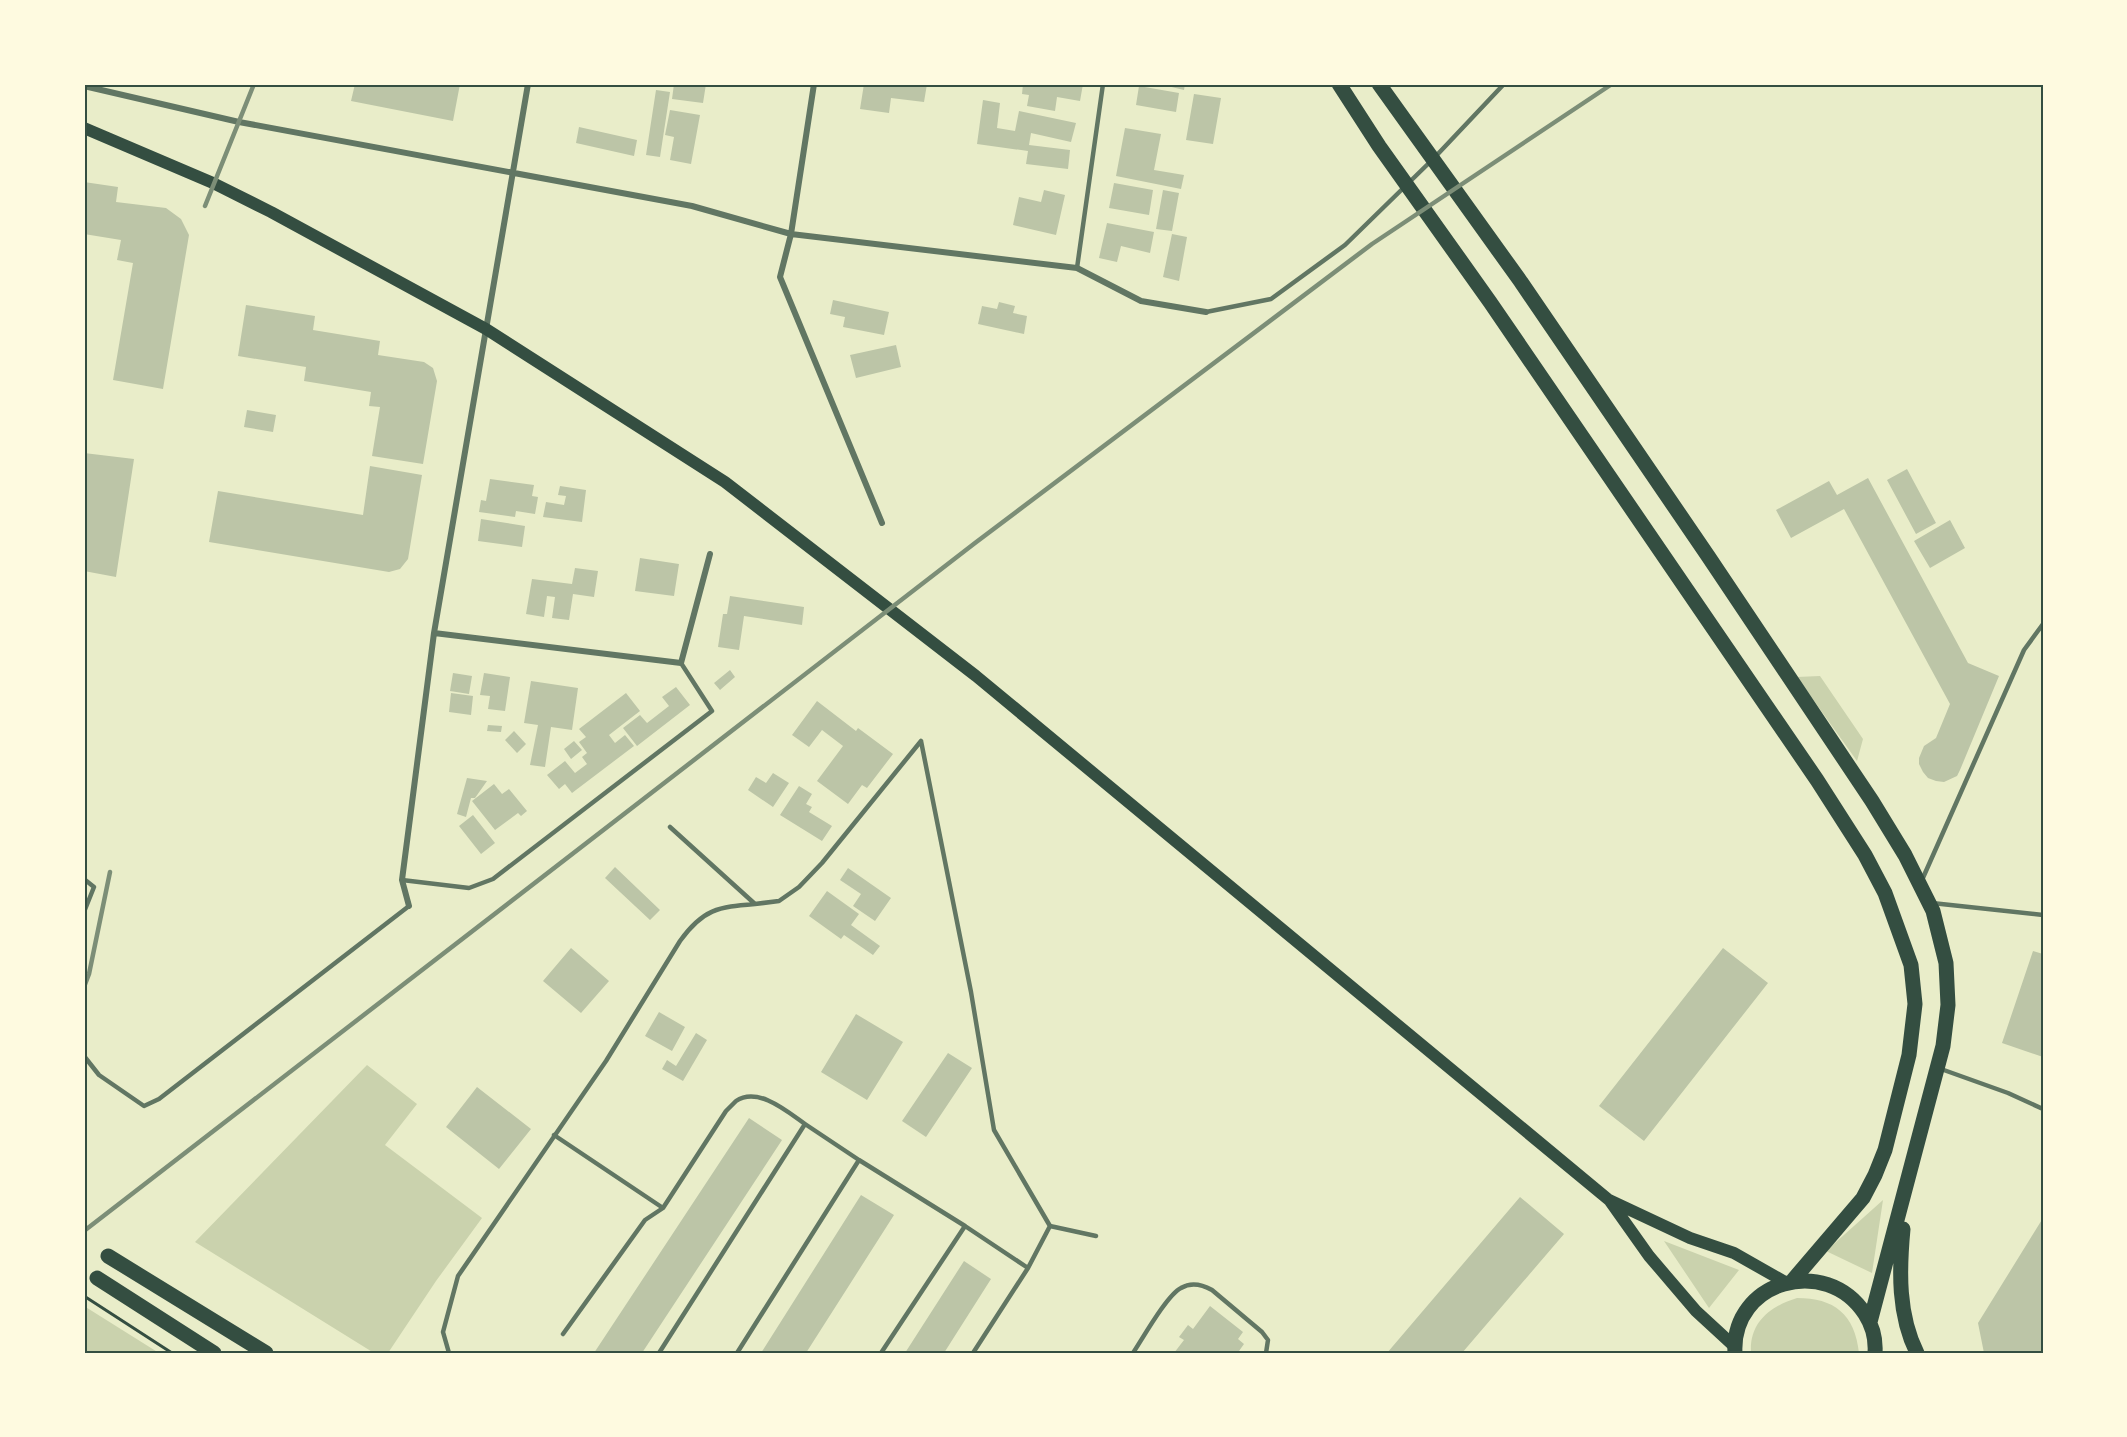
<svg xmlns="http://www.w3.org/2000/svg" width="2127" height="1437" viewBox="0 0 2127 1437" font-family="'Open Sans',sans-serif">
  <rect width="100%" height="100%" fill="#e9edc9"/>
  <path fill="#cad2ad" d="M1820,676L1863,739L1857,761L1797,677Z
    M367,1065L417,1104L385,1145L482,1218L436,1281L388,1353H374L195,1242Z
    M1883,1200L1872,1273L1826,1251Z
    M1664,1241L1739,1270L1709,1308Z
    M1797,1298C1834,1298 1855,1314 1859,1353H1751C1749,1322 1771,1306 1797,1298Z
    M84,1306L159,1353H84Z"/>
  <path fill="#bcc5a7" d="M355,84H460L453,121L351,101Z
    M674,84H706L703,103L672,99Z
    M864,84H927L924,102L891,98L889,113L860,109Z
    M1023,84H1083L1080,101L1057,97L1055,111L1027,106L1029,95L1022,94Z
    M1159,84H1185L1184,90Z
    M1139,86L1179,93L1176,112L1136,105Z
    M656,90L670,92L660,157L646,155Z
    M1194,94L1221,98L1213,144L1186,140Z
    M983,100L1000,103L997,128L1015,131L1019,111L1076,123L1071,142L1031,133L1029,145L1070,150L1068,169L1026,164L1028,151L977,144Z
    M670,110L700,115L691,164L670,160L674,137L665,135Z
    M579,127L637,140L634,156L576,143Z
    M1125,128L1161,134L1154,170L1184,175L1181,189L1116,176Z
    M84,182L118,187L116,202L166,208L181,219L189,235L163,389L113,380L133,263L117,260L121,240L84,234Z
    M1114,183L1153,190L1149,215L1109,208Z
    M1044,190L1065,195L1056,235L1013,225L1019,197L1041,202Z
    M1163,190L1179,193L1172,231L1156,229Z
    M1107,223L1154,232L1150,253L1121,246L1117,262L1099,258Z
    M1172,234L1187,237L1179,281L1163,277Z
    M833,300L889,312L884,335L843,327L845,317L830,314Z
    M999,302L1015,306L1013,313L1027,316L1024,334L978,324L982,306L997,309Z
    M246,305L315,316L313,330L380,341L378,355L424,362L433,368L437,381L423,464L372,456L380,407L369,406L371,392L304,381L306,367L238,356Z
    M896,345L901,367L856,378L850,355Z
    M247,410L276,415L273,432L244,427Z
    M84,453L134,459L116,577L84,571Z
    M370,466L422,475L408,559L400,569L389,572L209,542L218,491L363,515Z
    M1907,469L1936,523L1916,534L1887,480Z
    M1868,478L1968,663L1999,676L1960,770L1957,776L1944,782L1936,781L1928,778L1923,772L1919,764V758L1924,746L1936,738L1950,704L1844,509L1791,538L1776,510L1829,481L1837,495Z
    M490,479L534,485L532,496L538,497L535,514L516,511L515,517L479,512L481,500L486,501Z
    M560,486L586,490L582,522L543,517L546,502L564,505L566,496L558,495Z
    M481,519L525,526L522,547L478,541Z
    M1950,520L1965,548L1930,568L1914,541Z
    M640,558L679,564L674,596L635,591Z
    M575,568L598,571L594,597L573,594L569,620L552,618L555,597L547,596L544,617L526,614L532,579L572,584Z
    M730,596L804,607L802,625L744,616L739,650L718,647L723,614H727Z
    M730,670L735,677L720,690L714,683Z
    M453,673L472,676L469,694L450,691Z
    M484,673L510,677L505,711L488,709L490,696L480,695Z
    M531,681L578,688L572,730L551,727L545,767L530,765L538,725L524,723Z
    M676,687L690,705L637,746L623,728L640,715L647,723L669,706L662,697Z
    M451,693L473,696L471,715L449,712Z
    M626,693L640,711L609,735L615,743L625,735L634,746L572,793L565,784L559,789L547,775L565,761L575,773L587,764L582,757L587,753L579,742L586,737L579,729Z
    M817,701L856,731L858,728L893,754L867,788L862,785L848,804L817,781L843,746L822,730L809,747L792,735Z
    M488,725L502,726L501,732L487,731Z
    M514,731L526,744L517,753L505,740Z
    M574,741L582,750L571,759L564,749Z
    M773,773L789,783L773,807L748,790L756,777L766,783Z
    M467,778L487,781L475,798H471L466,817L457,814Z
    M494,784L502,794L509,789L527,811L521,816L518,813L495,830L472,801Z
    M799,786L812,794L806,804L812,807L809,812L832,826L822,841L780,815Z
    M473,815L495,843L481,854L459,826Z
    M615,867L660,910L650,920L605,878Z
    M848,868L891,898L875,921L853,906L861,894L840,880Z
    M827,891L859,914L851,925L880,946L873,955L844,935L841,939L809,916Z
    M571,948L609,981L581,1013L543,981Z
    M1723,948L1768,983L1644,1141L1599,1106Z
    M2033,951L2043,954V1057L2002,1043Z
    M659,1012L685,1027L672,1051L645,1036Z
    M856,1014L903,1042L867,1100L821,1072Z
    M696,1033L707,1040L683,1081L662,1069L667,1060L676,1066Z
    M948,1053L972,1068L926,1137L902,1121Z
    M477,1087L531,1129L499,1169L446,1127Z
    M749,1118L782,1140L642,1353H594Z
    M861,1195L894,1215L806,1353H761Z
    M1520,1197L1564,1234L1462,1353H1387Z
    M2043,1218V1353H1984L1978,1323Z
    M964,1261L991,1279L944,1353H905Z
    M1210,1306L1243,1332L1238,1339L1244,1344L1239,1351L1242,1353H1174L1184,1340L1179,1337L1188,1325L1193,1329Z"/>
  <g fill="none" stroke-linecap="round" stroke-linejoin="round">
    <path stroke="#344e41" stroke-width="3" d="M84,1296L172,1353"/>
    <path stroke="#617663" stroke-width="4.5" d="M1436,156L1504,84
      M1077,268L1103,84
      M1206,312L1271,299L1345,245L1430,162
      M921,741L971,992L994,1130L1050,1226L1096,1236
      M670,827L755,904L779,901L799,887L822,863L921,741
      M84,879L94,887L84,912
      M402,880L469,888L493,879L712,711L681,663
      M1922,880L2024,650L2043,624
      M1932,903L2043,915
      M84,1056L99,1075L144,1106L159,1099L409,906
      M1941,1069L2008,1093L2043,1109
      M554,1135L663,1208
      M563,1334L645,1220L663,1208L726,1111C729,1108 733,1104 736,1101C758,1086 788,1112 805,1124
      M449,1353L443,1332L458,1276L606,1061L680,941C703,909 718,907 755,904
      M659,1353L805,1124L859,1160
      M737,1353L859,1160L965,1226
      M881,1353L965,1226L1028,1268
      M973,1353L1028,1268L1050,1226
      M1133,1353C1143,1338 1167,1295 1181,1288C1191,1282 1203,1285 1212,1290L1262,1332L1268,1340L1266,1353"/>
    <path stroke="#617663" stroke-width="6" d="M814,84L791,234L1077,268L1141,301L1206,312
      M84,86L239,122L692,206L791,234L780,277L882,523
      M434,633L681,663L710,554
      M409,906L402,880L434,633L528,84"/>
    <path stroke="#344e41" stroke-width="12" d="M84,128L213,183L271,212L486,329L725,482L976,676L1609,1200L1690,1238L1734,1253L1785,1282
      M1610,1201L1649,1256L1696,1311L1734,1346"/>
    <path stroke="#344e41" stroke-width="15" d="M1339,84L1379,146L1490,302L1817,780L1865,855L1885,893L1911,965L1915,1004L1909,1055L1885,1150L1875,1175L1863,1198L1793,1280
      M1379,84L1521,282L1708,556L1872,801L1905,855L1933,911L1946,963L1948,1005L1943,1046L1870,1322
      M1903,1229C1899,1271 1898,1315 1917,1353
      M108,1256L266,1353
      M97,1278L214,1353
      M1735,1353C1731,1281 1826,1254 1865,1314C1872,1325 1876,1339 1875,1353"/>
    <path stroke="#7c8e77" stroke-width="4.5" d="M205,206L254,84
      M84,987L89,974L110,872
      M84,1231L975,543L1372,244L1612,84"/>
  </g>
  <rect width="2127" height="1437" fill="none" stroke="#fefae0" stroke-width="171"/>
  <rect x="86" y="86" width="1956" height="1266" fill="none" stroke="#344e41" stroke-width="2"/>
</svg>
